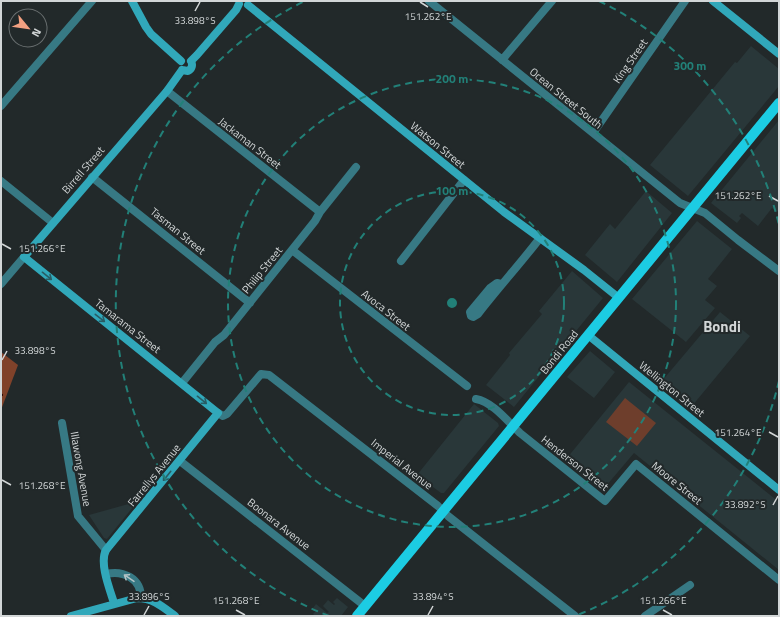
<svg xmlns="http://www.w3.org/2000/svg" width="780" height="617" viewBox="0 0 780 617" font-family="'Titillium Web',sans-serif">
  <rect width="100%" height="100%" fill="#22292a"/>
  <path fill="#293739" d="M751,46L779,69V86L688,196L650,165L735,62L737,63Z
    M779,120V209L777,212L772,208L758,226L742,213L739,216L741,218L737,223L711,203Z
    M646,191L672,213L617,282L585,255L610,224L615,229Z
    M697,221L732,249L708,279L717,286L705,300L715,308L686,342L632,299Z
    M572,271L603,298L514,407L486,385L510,355L509,353L542,314L539,311Z
    M720,312L750,336L692,406L662,381Z
    M590,351L615,372L594,398L567,377Z
    M629,382L779,502V570L634,453L606,486H602L567,458Z
    M474,404L498,423L499,426L444,493H441L417,475Z
    M132,503L133,507L107,539L104,538L89,515Z
    M337,598L348,607L341,616H315L313,614L316,611L313,608L316,604L327,613L329,612L323,606L328,600L334,605L335,604L333,602Z"/>
  <path fill="#6e3e2c" d="M625,398L656,423L637,446L606,422Z"/>
  <path fill="#80422a" d="M1,352L18,365L1,410Z"/>
  <g fill="none" stroke-linecap="round" stroke-linejoin="round">
    <path stroke="#200300" stroke-width="2" d="M1,394L2,395"/>
    <path stroke="#377984" stroke-width="8" d="M429,1L680,203L705,213L738,240L779,271
      M502,60L552,1
      M167,91L320,212
      M1,106L92,1
      M593,133L685,1
      M92,177L250,303
      M1,181L53,223
      M292,250L467,386
      M401,261L464,180
      M1,284L24,257
      M501,284L497,283L490,288L470,312L471,316L473,317L478,314C498,288 520,264 540,238
      M182,383L215,342L224,335L315,221L320,212L356,167
      M476,399C493,402 508,422 520,433L605,501L636,464L779,580
      M218,413L223,416L227,414L261,374L269,375L438,506L448,516L575,616
      M62,423L78,516L106,550
      M180,461L365,606
      M106,574C123,570 141,578 141,598
      M645,616L690,585"/>
    <path stroke="#31a8ba" stroke-width="8" d="M132,1L146,27L151,34L181,61
      M713,1L779,54
      M248,5L504,212L584,270L619,298
      M191,61L197,55L236,10L239,4
      M182,70L188,71C192,69 193,65 191,61
      M588,335L779,490
      M114,603C110,590 99,563 106,550L218,413L24,257L167,91L182,70
      M71,616L137,598C153,598 163,607 175,616"/>
    <path stroke="#1ccce3" stroke-width="10" d="M357,616L779,103"/>
  </g>
  <defs><path id="oneway-shaft" d="M-6 0H5M1.5-3L5.5 0L1.5 3" fill="none" stroke-width="1.6" stroke-linecap="round" stroke-linejoin="round"/></defs>
  <g stroke="#285c64">
    <use href="#oneway-shaft" transform="translate(47 276) rotate(39)"/>
    <use href="#oneway-shaft" transform="translate(100 318) rotate(38)"/>
    <use href="#oneway-shaft" transform="translate(202 400) rotate(39)"/>
    <use href="#oneway-shaft" transform="translate(167 476) rotate(129)"/>
  </g>
  <use stroke="#b3c3c6" href="#oneway-shaft" transform="translate(129 578) rotate(-146)"/>
  <path fill="none" stroke="#d2d6d7" stroke-width="1.5" d="M420,2L428,7M195,11L200,2M769,196L778,201M2,244L11,249M2,360L7,351M769,432L778,437M2,480L11,485M773,505L778,496M236,610L245,615M663,610L672,615M144,615L149,606M428,615L433,606"/>
  <g fill="none" stroke="#228078" stroke-width="2" stroke-dasharray="7 5">
    <circle cx="452" cy="303" r="112"/>
    <circle cx="452" cy="303" r="224"/>
    <path d="M779 381A336 336 0 0 1 575 616M329 616A336 336 0 0 1 305 1M599 1A336 336 0 0 1 779 225"/>
  </g>
  <g text-anchor="middle" stroke-width="4" stroke-linejoin="round" paint-order="stroke">
    <g font-size="11" fill="#d2d6d7" stroke="#22292a">
      <text transform="translate(630 61) rotate(-55)" y="4">King Street</text>
      <text transform="translate(566 98) rotate(39)" y="4">Ocean Street South</text>
      <text transform="translate(250 143) rotate(38)" y="4">Jackaman Street</text>
      <text transform="translate(438 145) rotate(39)" y="4">Watson Street</text>
      <text transform="translate(83 170) rotate(-49)" y="4">Birrell Street</text>
      <text transform="translate(178 231) rotate(39)" y="4">Tasman Street</text>
      <text transform="translate(262 270) rotate(-51)" y="4">Philip Street</text>
      <text transform="translate(386 310) rotate(38)" y="4">Avoca Street</text>
      <text transform="translate(128 326) rotate(38)" y="4">Tamarama Street</text>
      <text transform="translate(559 352) rotate(-51)" y="4">Bondi Road</text>
      <text transform="translate(672 389) rotate(39)" y="4">Wellington Street</text>
      <text transform="translate(575 463) rotate(38)" y="4">Henderson Street</text>
      <text transform="translate(402 464) rotate(38)" y="4">Imperial Avenue</text>
      <text transform="translate(81 469) rotate(80)" y="4">Illawong Avenue</text>
      <text transform="translate(154 475) rotate(-51)" y="4">Farrellys Avenue</text>
      <text transform="translate(677 483) rotate(39)" y="4">Moore Street</text>
      <text transform="translate(279 524) rotate(38)" y="4">Boonara Avenue</text>
    </g>
    <g font-size="15" font-weight="bold" fill="#d2d6d7" stroke="#22292a">
      <text x="722" y="332">Bondi</text>
    </g>
  </g>
  <g font-size="10" text-anchor="middle" fill="#d2d6d7" stroke="#22292a" stroke-width="4" stroke-linejoin="round" paint-order="stroke">
    <text x="428" y="20">151.262°E</text>
    <text x="195" y="24">33.898°S</text>
    <text x="738" y="199">151.262°E</text>
    <text x="42" y="252">151.266°E</text>
    <text x="35" y="354">33.898°S</text>
    <text x="738" y="436">151.264°E</text>
    <text x="42" y="489">151.268°E</text>
    <text x="745" y="508">33.892°S</text>
    <text x="149" y="600">33.896°S</text>
    <text x="433" y="600">33.894°S</text>
    <text x="236" y="604">151.268°E</text>
    <text x="663" y="604">151.266°E</text>
  </g>
  <circle cx="452" cy="303" r="6" fill="#228078" stroke="#22292a" stroke-width="2"/>
  <g font-size="12" text-anchor="middle" font-weight="bold" fill="#228078" stroke="#22292a" stroke-width="4" stroke-linejoin="round" paint-order="stroke">
    <text x="690" y="70">300 m</text>
    <text x="452" y="83">200 m</text>
    <text x="452" y="195">100 m</text>
  </g>
  <rect width="780" height="617" fill="none" stroke="#d2d6d7" stroke-width="4"/>
  <g transform="translate(28 28) rotate(119)"><circle r="19" fill="#22292a" stroke="#686e6f"/>
  <path d="M0-3L7 15L0 10L-7 15Z" fill="#f2a081"/>
  <text y="-6" font-size="11" font-weight="bold" text-anchor="middle" fill="#d2d6d7">N</text>
  </g>
</svg>
